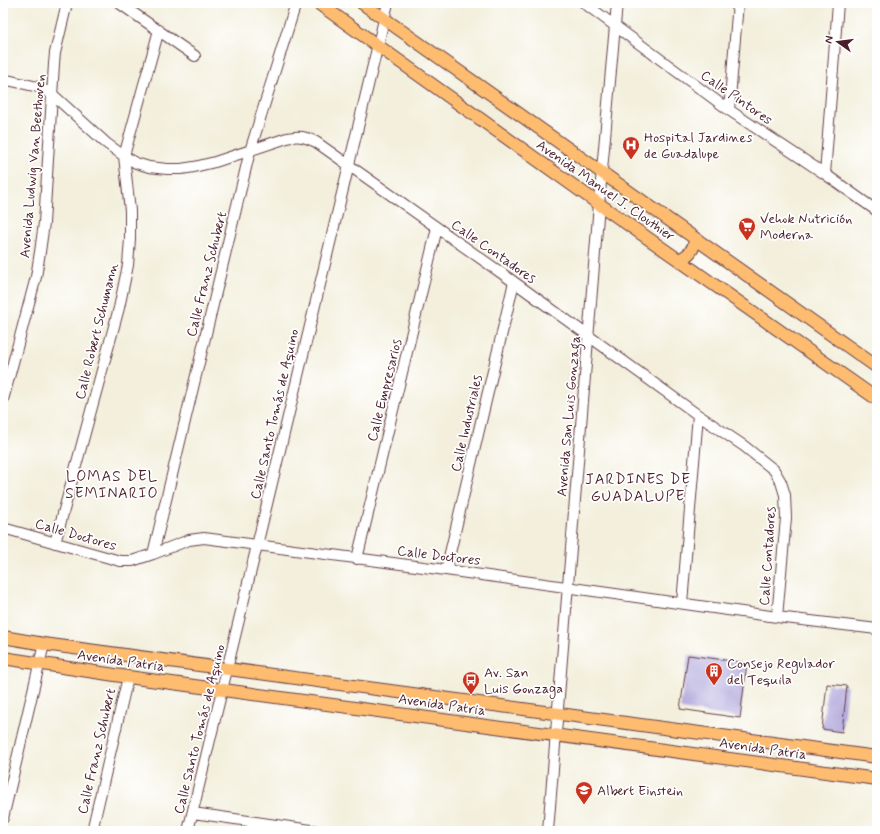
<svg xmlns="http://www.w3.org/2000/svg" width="880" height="834" viewBox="0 0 880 834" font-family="Mynerve,sans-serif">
  <rect width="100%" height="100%" fill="#fff"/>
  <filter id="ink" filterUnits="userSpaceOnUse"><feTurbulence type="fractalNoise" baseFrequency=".025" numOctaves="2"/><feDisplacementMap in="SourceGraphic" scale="8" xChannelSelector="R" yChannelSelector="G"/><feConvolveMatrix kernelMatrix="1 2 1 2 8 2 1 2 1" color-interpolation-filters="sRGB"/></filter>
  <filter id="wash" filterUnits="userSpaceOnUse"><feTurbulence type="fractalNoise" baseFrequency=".012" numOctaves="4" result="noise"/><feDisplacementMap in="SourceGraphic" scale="16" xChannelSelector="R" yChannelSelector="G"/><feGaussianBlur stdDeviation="0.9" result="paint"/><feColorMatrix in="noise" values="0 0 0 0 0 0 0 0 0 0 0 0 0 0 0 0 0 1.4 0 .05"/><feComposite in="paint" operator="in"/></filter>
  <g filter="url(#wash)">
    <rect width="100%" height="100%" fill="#f3efdc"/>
    <g id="blocks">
      <path fill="#afa5da" d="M688,655L747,663L740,718L680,709Z
        M827,684L847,686L842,732L822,729Z"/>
    </g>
  </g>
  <g filter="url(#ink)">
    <use href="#blocks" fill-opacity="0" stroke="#633e46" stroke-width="1"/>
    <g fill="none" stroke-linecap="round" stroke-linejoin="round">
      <g stroke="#633e46" stroke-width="12">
        <path id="minor" d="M119,3L195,56
          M584,3L729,110L825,174L877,211
          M3,79L38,87L52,94L106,143L124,156L136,163L149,167L167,169H181L194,167L215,162L287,138C300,135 305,137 316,142L514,282L698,415L744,446L774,470L781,482L785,495L786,518L777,617
          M729,110L738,3
          M825,174L838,3
          M3,400L36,277L40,252L44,223L54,64L55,53L67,3
          M3,528L120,561H132L153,554L189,540L204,538L446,570L777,617L877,629
          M55,543L119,308L128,265L130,239V211L124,156L159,30
          M153,554L250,151L296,3
          M357,559L437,228
          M446,570L514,282
          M682,603L698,415
          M193,813L318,831
          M3,818L44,644
          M92,831L128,677
          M188,831L388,3
          M247,831L248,821
          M548,831L599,204L617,3"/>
      </g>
      <g stroke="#633e46" stroke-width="14">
        <path id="major" d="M318,3L599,204L877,399
          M362,3L877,367
          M679,260C689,255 694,250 695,239
          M3,637L44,644L877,757
          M3,658L128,677L877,779"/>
      </g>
      <use href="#minor" stroke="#fff" stroke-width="10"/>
      <use href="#major" stroke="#febc70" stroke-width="12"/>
    </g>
  </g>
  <defs>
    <g id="hospital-pin" transform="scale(0.9)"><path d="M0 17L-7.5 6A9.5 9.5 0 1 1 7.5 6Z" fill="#c8321e" stroke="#fff"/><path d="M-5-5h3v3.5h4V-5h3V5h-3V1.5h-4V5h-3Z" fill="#fff"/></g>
    <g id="supermarket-pin" transform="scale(0.9)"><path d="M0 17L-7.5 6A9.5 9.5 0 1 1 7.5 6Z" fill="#c8321e" stroke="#fff"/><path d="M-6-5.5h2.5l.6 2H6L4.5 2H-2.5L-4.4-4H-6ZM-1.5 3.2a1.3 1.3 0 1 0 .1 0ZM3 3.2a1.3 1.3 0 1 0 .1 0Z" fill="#fff"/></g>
    <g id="building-pin" transform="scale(0.9)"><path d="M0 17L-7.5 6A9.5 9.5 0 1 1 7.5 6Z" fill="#c8321e" stroke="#fff"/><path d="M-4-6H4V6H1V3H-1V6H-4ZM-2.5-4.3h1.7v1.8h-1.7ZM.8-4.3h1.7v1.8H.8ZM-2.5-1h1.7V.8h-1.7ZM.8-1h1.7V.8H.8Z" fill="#fff"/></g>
    <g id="bus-pin" transform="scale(0.9)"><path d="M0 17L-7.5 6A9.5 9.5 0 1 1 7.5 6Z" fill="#c8321e" stroke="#fff"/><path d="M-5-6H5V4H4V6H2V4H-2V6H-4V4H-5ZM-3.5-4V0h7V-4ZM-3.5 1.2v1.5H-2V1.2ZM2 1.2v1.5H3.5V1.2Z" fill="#fff"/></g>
    <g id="school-pin" transform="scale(0.9)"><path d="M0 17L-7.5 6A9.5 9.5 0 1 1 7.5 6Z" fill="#c8321e" stroke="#fff"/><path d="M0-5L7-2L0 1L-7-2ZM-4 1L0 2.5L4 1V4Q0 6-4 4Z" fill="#fff"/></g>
  </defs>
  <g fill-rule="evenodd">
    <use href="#hospital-pin" x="631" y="145"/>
    <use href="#supermarket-pin" x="747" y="226"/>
    <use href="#building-pin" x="714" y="671"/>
    <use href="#bus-pin" x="471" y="680"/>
    <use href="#school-pin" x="584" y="790"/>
  </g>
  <g text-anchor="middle" stroke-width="3.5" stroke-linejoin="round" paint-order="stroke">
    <g font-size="14" fill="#4a1f2b" stroke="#fff">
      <text transform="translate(737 97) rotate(35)" y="5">Calle Pintores</text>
      <text transform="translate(32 166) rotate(-85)" y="5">Avenida Ludwig Van Beethoven</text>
      <text transform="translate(606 190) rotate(35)" y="5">Avenida Manuel J. Clouthier</text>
      <text transform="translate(494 251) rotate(35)" y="5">Calle Contadores</text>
      <text transform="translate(206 274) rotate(-76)" y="5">Calle Franz Schubert</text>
      <text transform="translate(96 331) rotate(-76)" y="5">Calle Robert Schumann</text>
      <text transform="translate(384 390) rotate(-76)" y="5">Calle Empresarios</text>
      <text transform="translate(274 414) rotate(-77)" y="5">Calle Santo Tomás de Aquino</text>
      <text transform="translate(568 416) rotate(-85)" y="5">Avenida San Luis Gonzaga</text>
      <text transform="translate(466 423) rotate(-77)" y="5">Calle Industriales</text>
      <text transform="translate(76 534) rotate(16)" y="5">Calle Doctores</text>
      <text transform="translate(439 555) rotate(7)" y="5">Calle Doctores</text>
      <text transform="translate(767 556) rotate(-86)" y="5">Calle Contadores</text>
      <text transform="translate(121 660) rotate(8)" y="5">Avenida Patria</text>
      <text transform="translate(442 704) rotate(8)" y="5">Avenida Patria</text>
      <text transform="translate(199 729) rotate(-76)" y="5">Calle Santo Tomás de Aquino</text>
      <text transform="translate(763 748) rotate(8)" y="5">Avenida Patria</text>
      <text transform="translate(96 751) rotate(-77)" y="5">Calle Franz Schubert</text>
    </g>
    <g font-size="14" fill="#4a1f2b" stroke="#fff" text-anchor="start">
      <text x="644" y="142">Hospital Jardines<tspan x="644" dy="16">de Guadalupe</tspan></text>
      <text x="760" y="223">Vehok Nutrición<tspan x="760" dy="16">Moderna</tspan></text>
      <text x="727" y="668">Consejo Regulador<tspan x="727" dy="16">del Tequila</tspan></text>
      <text x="484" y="677">Av. San<tspan x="484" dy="16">Luis Gonzaga</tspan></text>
      <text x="597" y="795">Albert Einstein</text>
    </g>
    <g font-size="15" letter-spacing="1" fill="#4a1f2b" stroke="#fff">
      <text x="112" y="481">LOMAS DEL<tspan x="112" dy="17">SEMINARIO</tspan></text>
      <text x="638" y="484">JARDINES DE<tspan x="638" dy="17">GUADALUPE</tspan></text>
    </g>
  </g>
  <rect width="880" height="834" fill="none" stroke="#fff" stroke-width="16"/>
  <g transform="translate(838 42) rotate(284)" stroke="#ffffff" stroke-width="3" paint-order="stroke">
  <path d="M0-3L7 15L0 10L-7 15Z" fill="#4a1f2b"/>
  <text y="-6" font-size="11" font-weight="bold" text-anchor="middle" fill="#4a1f2b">N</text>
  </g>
</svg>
